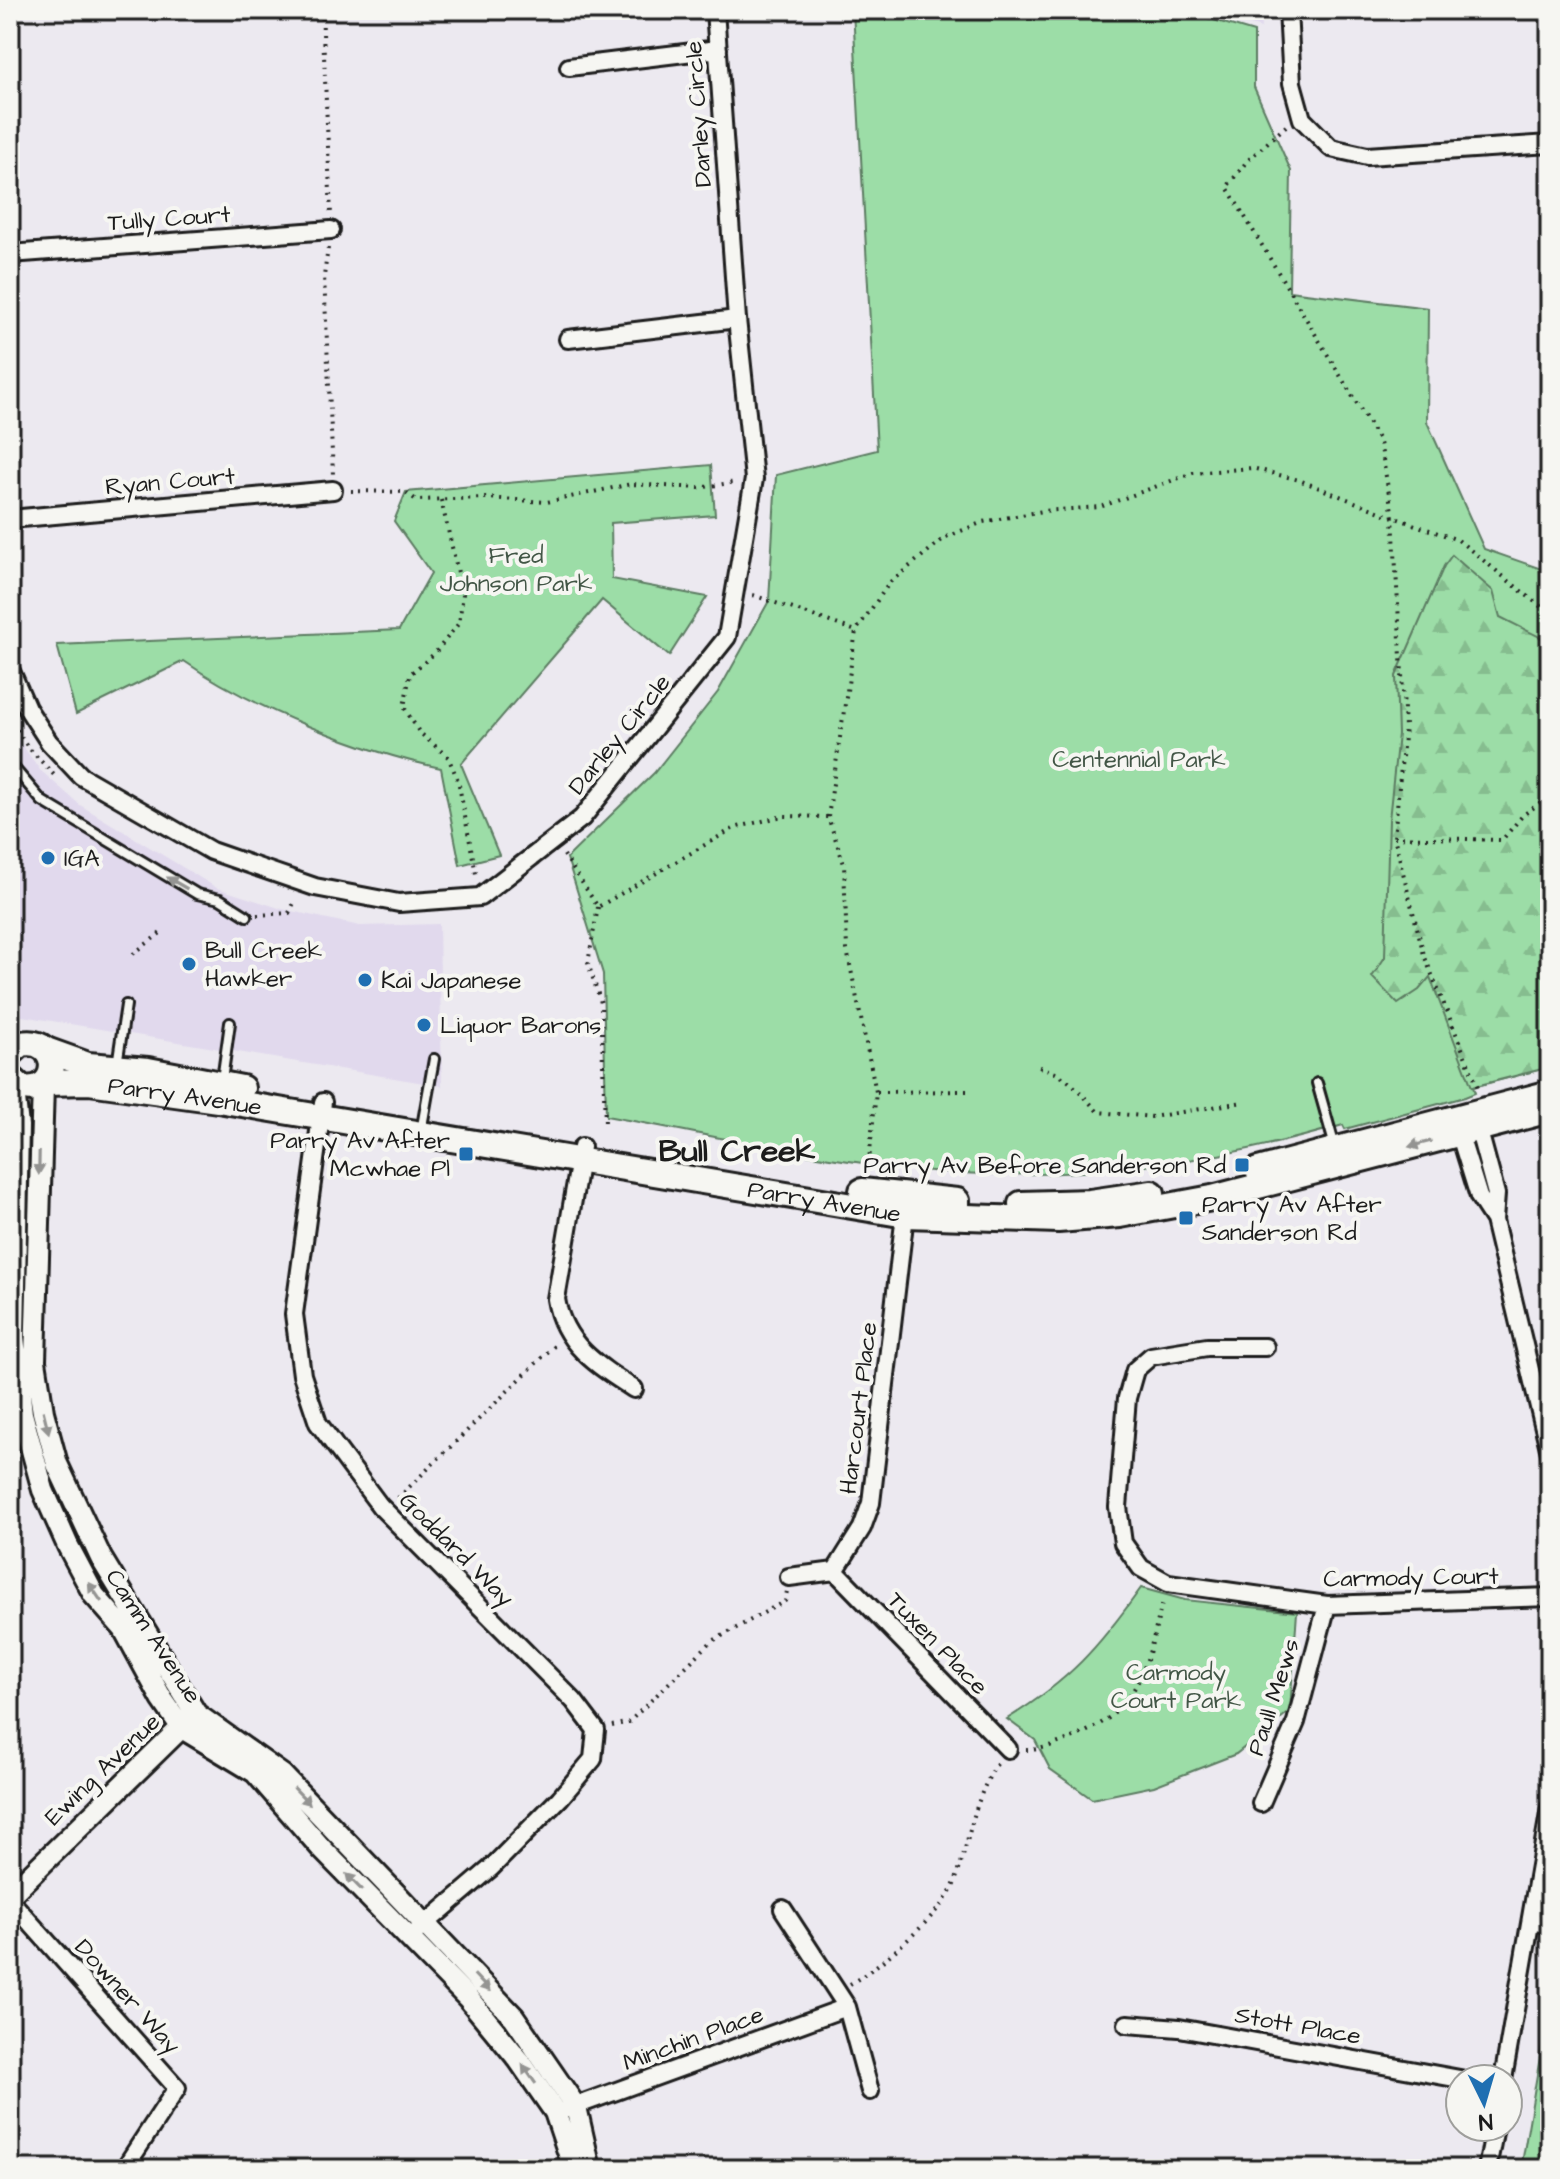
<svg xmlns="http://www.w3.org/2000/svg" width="1560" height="2179" viewBox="0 0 1560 2179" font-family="'Architects Daughter',sans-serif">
  <defs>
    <pattern id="forest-firs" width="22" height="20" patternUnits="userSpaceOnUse" patternTransform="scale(2)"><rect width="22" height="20" fill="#9cdda7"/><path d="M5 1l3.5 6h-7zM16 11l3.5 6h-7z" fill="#86bd8f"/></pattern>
  </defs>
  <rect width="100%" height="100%" fill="#ece9f0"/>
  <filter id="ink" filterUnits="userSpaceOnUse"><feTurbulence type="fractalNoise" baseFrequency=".0125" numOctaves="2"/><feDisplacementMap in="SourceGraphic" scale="16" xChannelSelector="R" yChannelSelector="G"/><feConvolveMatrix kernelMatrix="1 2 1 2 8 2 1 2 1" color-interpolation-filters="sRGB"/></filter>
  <g filter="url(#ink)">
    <path fill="#e1d9ed" d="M1201,10H1260L1261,28Z
      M15,735L40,770L80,805L217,888L282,909L360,926L439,924L442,1086L10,1014V739Z"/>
    <path fill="#9cdda7" stroke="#5c7c62" stroke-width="2" d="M853,10H1180L1254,32V87L1291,171L1289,291L1428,308L1427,422L1484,549L1550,572V1067L1473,1087L1475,1093L1465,1097L1345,1129L1343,1125C1224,1161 1083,1180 959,1173C840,1166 723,1137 606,1116L603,974L567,858L654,773L718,692L769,601L776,475L877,450Z
      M711,465L715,515L611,523L612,579L707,597L669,656L602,600L461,764L499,855L460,865L441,768C362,752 250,707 184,661L76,714L57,645L399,630L431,573L394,521L406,492Z
      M1141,1588L1185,1600L1297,1612L1290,1711L1236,1754L1154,1786L1092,1799L1050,1769L1035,1740L1007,1719C1070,1680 1098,1648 1141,1588Z
      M1550,1998V2169H1521Z"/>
    <path fill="url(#forest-firs)" stroke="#5c7c62" stroke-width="2" d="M1452,555L1493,591L1500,617L1550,642V1067L1472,1087L1430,977L1419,990L1398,1004L1372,977L1385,957L1389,820L1398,734L1396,676L1444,566Z"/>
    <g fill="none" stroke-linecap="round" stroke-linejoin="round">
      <g stroke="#1c1c1c" stroke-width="14">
        <path id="service" d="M10,771L14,768L42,801L197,894L220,899L247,916
          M117,1065L126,1005
          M222,1080L230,1023
          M1317,1083L1335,1147
          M421,1132L434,1059"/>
      </g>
      <g stroke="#1c1c1c" stroke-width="22">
        <path id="minor" d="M1288,10L1292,83L1302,119L1331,148L1367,156L1550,144
          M569,67L718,49
          M10,254L331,230
          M568,339L737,319
          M10,519L333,490
          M10,669L27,708L49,742L81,776L211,851L315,887L399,903L480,897L582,818L727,637L754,479L737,319L715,10
          M323,1102L294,1314L302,1375L318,1423L380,1506L574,1701L596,1730L593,1759L560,1798L491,1868L409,1938
          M1476,1120L1496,1194L1494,1220L1550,1453
          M1457,1126L1479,1197L1494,1220
          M582,1147L556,1299C563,1344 598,1366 634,1389
          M1265,1347H1207L1151,1356L1135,1370L1127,1398L1118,1507L1123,1543L1141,1568L1168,1583L1327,1605L1550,1597
          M835,1571L1008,1749
          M789,1577L835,1571L862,1528L871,1503L906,1206
          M1261,1803L1296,1722L1327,1605
          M10,1900L177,2088L124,2169
          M783,1909L847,2007L870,2091
          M1531,1921L1550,1925
          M1127,2024L1179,2028L1460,2079
          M1503,2079L1550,1808
          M567,2109L847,2007
          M1487,2169L1495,2127"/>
      </g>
      <g stroke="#1c1c1c" stroke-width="26">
        <path id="tertiary" d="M13,1082L18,1126L14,1337L22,1414L43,1490L68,1546L94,1595L124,1629L162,1699L182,1728L255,1772L322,1849L468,1998L519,2060L555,2112L574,2169
          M43,1085L35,1361L43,1412L57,1464L101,1558L196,1714L282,1775L514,2017L576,2107L590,2169
          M10,1895L190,1719"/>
      </g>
      <g stroke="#1c1c1c" stroke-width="30">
        <g id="secondary">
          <path d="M49,1051L88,1065L148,1070L242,1088"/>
          <path d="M10,1054L21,1044C62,1036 62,1095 22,1088L10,1077"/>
          <path id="s1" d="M46,1083L89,1082L218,1100L906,1215L1058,1220L1120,1215L1212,1198L1550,1110"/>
          <path d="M1258,1170L1550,1093"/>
          <path d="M862,1191L957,1201"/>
          <path d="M1021,1204L1090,1202L1152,1193"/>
        </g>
      </g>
      <path stroke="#1c1c1c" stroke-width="4" stroke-dasharray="2 6" stroke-linecap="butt" d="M322,10L331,215
        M1286,126L1247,161L1227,187L1380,442L1393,517L1458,540L1550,614
        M328,248L324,276L333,475
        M351,491L406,492L416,500L487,498L547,502L631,484L699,488L736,482
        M441,500L463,594L459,623L435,653L410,674L404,707L419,732L448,757L458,780L477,879
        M753,595L856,631
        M13,723L27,746L54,775
        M1394,837L1502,840L1523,815L1550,796
        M564,855L598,907L734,828L783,816L828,817
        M598,907L588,963L601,1003L605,1124
        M257,915L289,913L296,899
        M133,954L162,932
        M1039,1067C1067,1074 1079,1091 1098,1112L1152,1117L1243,1102
        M877,1092L967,1091
        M868,1171L876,1092L847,950L844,864L828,817L856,631L890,582L946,537L983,522L1043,511L1100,507L1193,473L1252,468L1299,480L1393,517L1405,727L1394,837L1424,955L1479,1090
        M398,1498L555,1345
        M612,1726L629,1722L711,1642L785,1601L787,1591
        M1026,1750C1042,1750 1059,1743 1074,1737C1142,1710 1146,1664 1163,1600
        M850,1984C878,1968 945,1912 955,1882C970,1840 973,1798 999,1761"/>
      <use href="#service" stroke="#f6f6f2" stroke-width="8"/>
      <use href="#minor" stroke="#f6f6f2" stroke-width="16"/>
      <use href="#tertiary" stroke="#f6f6f2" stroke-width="20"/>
      <use href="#secondary" stroke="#f6f6f2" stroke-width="24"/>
    </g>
    <defs><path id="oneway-solid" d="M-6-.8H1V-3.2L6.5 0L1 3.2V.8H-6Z" transform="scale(2)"/></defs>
    <g fill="#949492">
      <use href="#oneway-solid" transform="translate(177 883) rotate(-150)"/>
      <use href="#oneway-solid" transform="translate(1420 1144) rotate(165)"/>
      <use href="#oneway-solid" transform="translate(39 1163) rotate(91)"/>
      <use href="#oneway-solid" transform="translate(46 1422) rotate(76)"/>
      <use href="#oneway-solid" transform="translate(95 1592) rotate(-124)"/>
      <use href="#oneway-solid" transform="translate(302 1796) rotate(46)"/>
      <use href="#oneway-solid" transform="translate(354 1882) rotate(-134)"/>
      <use href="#oneway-solid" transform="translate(482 1983) rotate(47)"/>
      <use href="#oneway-solid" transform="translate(529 2074) rotate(-125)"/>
    </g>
  </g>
  <g fill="#1f6fb2" stroke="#f6f6f2" stroke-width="3">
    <circle cx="48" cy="858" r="8"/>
    <circle cx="189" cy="964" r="8"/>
    <circle cx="365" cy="980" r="8"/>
    <circle cx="424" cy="1025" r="8"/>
    <rect x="458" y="1146" width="16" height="16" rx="4"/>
    <rect x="1234" y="1157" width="16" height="16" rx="4"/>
    <rect x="1178" y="1210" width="16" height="16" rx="4"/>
  </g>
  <g text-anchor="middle" stroke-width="8" stroke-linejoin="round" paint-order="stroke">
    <g font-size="24" fill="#1c1c1c" stroke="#f6f6f2">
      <text transform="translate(698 114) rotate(-94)" y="8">Darley Circle</text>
      <text transform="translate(169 218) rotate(-4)" y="8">Tully Court</text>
      <text transform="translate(170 481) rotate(-5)" y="8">Ryan Court</text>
      <text transform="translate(619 734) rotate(-51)" y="8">Darley Circle</text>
      <text dy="8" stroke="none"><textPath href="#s1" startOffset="140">Parry Avenue</textPath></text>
      <text dy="8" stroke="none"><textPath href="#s1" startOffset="788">Parry Avenue</textPath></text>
      <text transform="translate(858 1408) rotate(-83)" y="8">Harcourt Place</text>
      <text transform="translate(457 1549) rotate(45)" y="8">Goddard Way</text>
      <text transform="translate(1411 1577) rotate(-1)" y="8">Carmody Court</text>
      <text transform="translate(154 1636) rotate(57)" y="8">Camm Avenue</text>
      <text transform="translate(938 1643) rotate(46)" y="8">Tuxen Place</text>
      <text transform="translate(1273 1697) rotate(-72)" y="8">Paull Mews</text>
      <text transform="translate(102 1769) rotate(-44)" y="8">Ewing Avenue</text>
      <text transform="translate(128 1996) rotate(48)" y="8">Downer Way</text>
      <text transform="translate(1298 2025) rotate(10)" y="8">Stott Place</text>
      <text transform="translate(693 2038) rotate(-20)" y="8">Minchin Place</text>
    </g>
    <g font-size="24" fill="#425646" stroke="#f6f6f2">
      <text x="516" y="563">Fred<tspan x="516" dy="28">Johnson Park</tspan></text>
      <text x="1139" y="767">Centennial Park</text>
      <text x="1176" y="1680">Carmody<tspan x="1176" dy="28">Court Park</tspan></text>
    </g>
    <g font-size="24" fill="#1c1c1c" stroke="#f6f6f2" text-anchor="start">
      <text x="64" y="866">IGA</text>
      <text x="205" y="958">Bull Creek<tspan x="205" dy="28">Hawker</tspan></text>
      <text x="381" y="988">Kai Japanese</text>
      <text x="440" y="1033">Liquor Barons</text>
      <text x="450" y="1148" text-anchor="end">Parry Av After<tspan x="450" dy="28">Mcwhae Pl</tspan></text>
      <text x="1226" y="1173" text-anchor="end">Parry Av Before Sanderson Rd</text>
      <text x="1202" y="1212">Parry Av After<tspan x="1202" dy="28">Sanderson Rd</tspan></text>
    </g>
    <g font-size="32" font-weight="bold" fill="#1c1c1c" stroke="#f6f6f2">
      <text x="737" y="1161">Bull Creek</text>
    </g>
  </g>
  <rect width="1560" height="2179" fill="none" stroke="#f6f6f2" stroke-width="40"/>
  <rect x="20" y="20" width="1520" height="2139" fill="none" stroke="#1c1c1c" stroke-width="3" filter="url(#ink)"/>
  <g transform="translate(1484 2103) rotate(175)"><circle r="38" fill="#f6f6f2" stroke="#9f9f9c" stroke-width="2"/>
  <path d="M0-6L14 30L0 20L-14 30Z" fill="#1f6fb2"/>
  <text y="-12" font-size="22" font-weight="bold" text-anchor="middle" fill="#1c1c1c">N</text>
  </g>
</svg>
